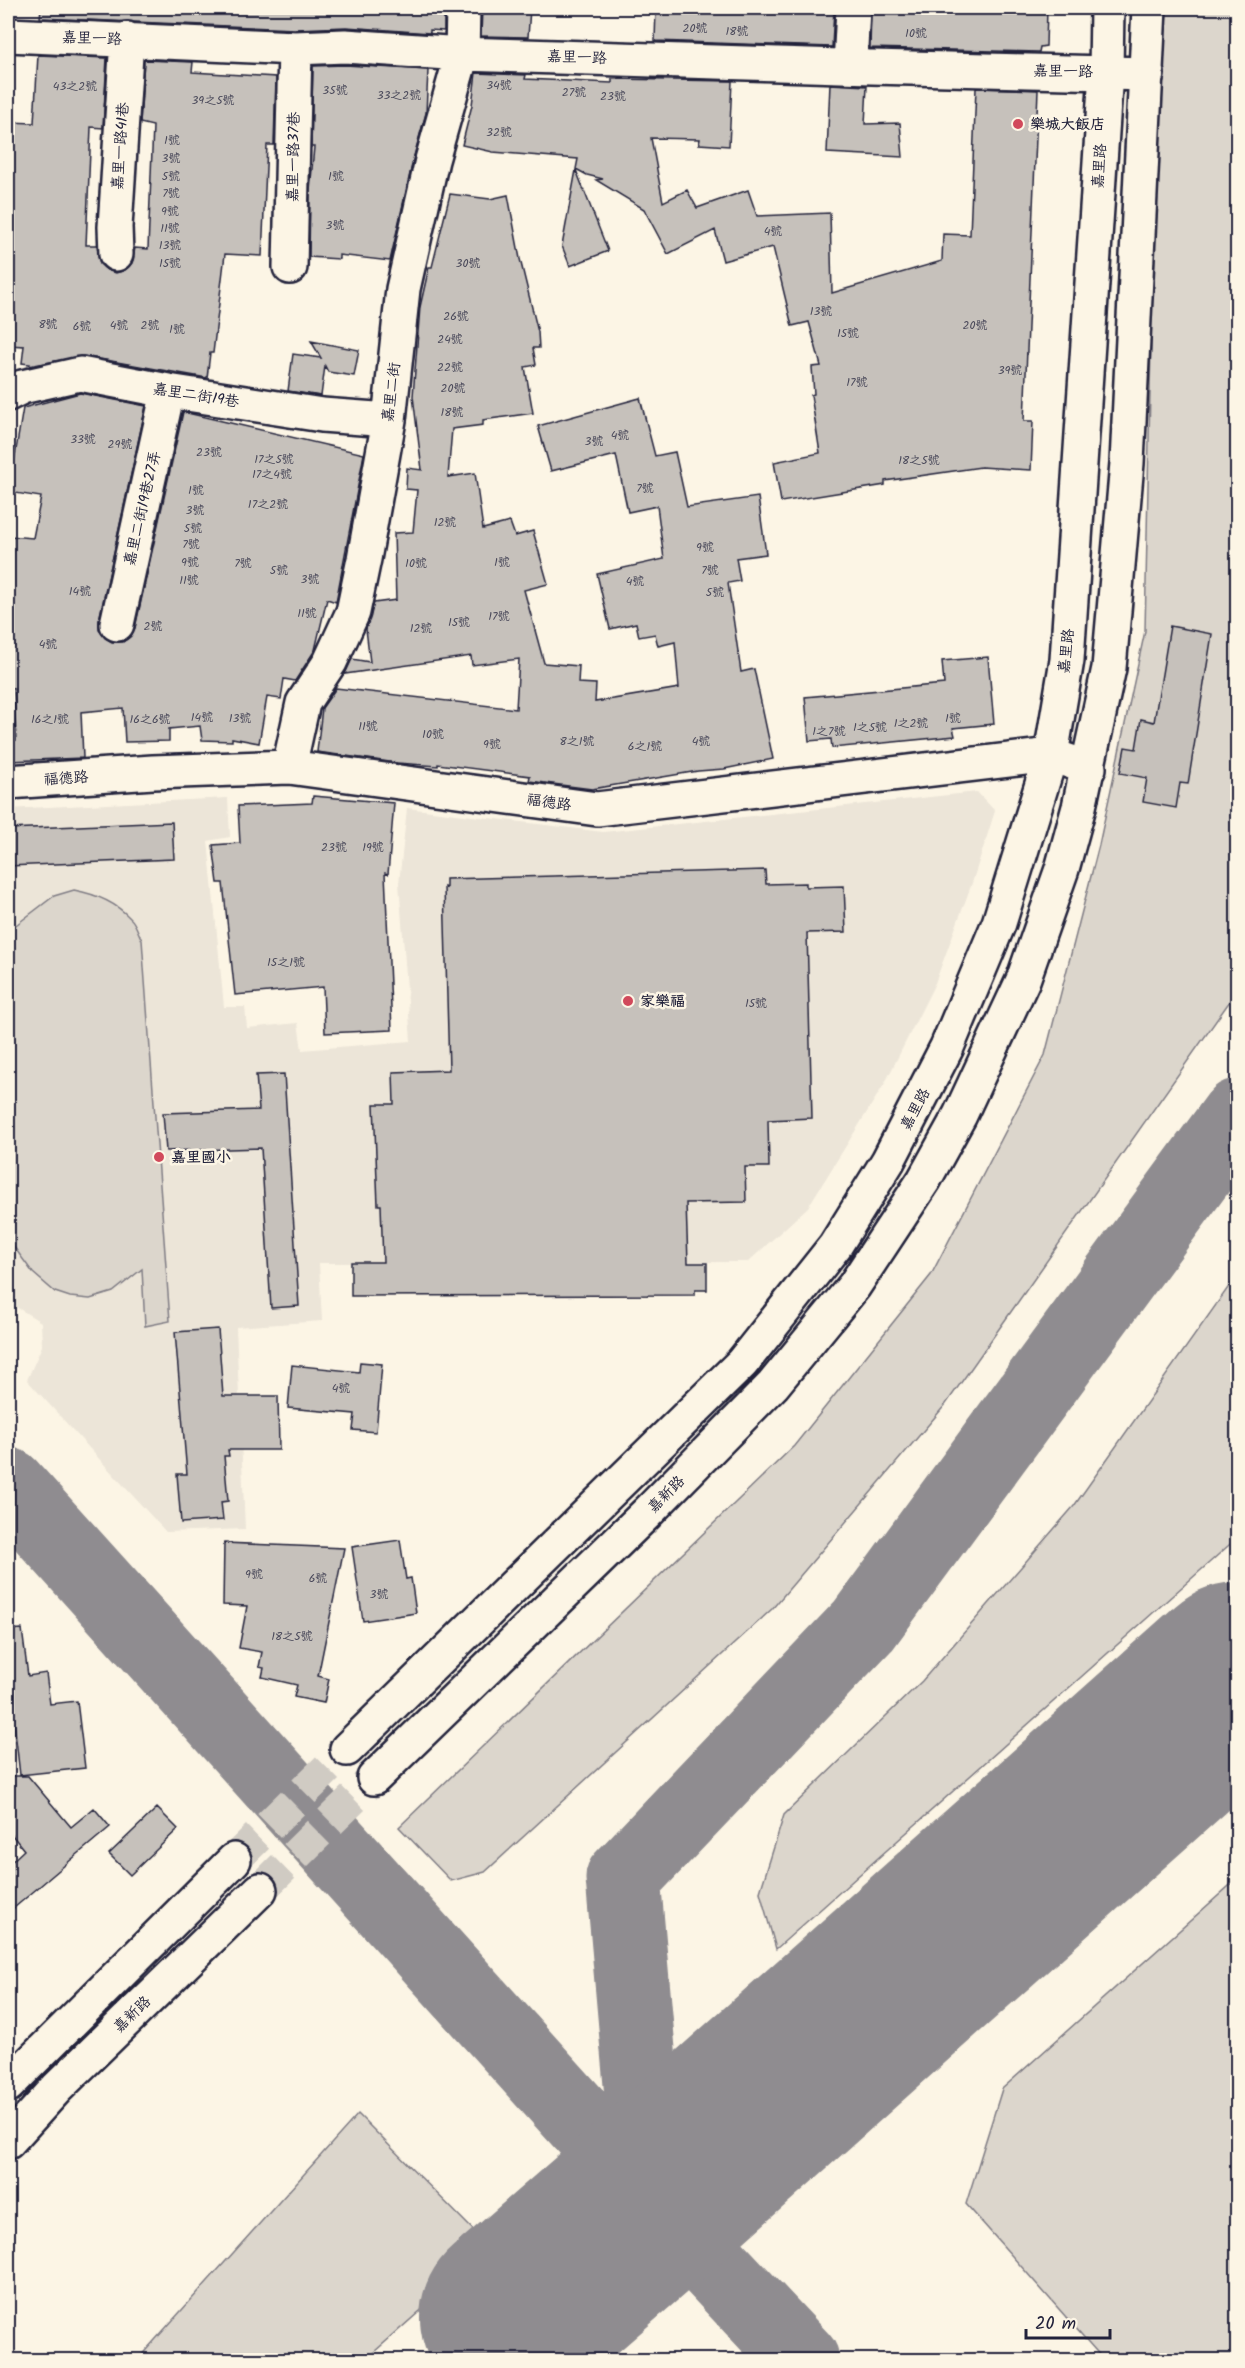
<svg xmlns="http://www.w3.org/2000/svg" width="1245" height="2368" viewBox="0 0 1245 2368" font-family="Kalam,'LXGW WenKai TC',sans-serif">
  <rect width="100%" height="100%" fill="#fcf5e5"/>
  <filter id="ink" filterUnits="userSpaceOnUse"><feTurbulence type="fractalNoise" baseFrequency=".0167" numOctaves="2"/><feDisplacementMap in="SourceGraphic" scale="12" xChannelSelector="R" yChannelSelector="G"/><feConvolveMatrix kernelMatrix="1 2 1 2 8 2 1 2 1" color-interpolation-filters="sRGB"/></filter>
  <g filter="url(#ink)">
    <path fill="#ece5d8" d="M977,792L995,811L972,883L935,983L885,1083L808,1207L748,1262L319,1263L322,1321L236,1327L245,1529L166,1532L27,1380L42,1346L41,1322L8,1302V809L228,798L230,837L208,841L224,1007H245L247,1028L298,1023L302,1050L411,1041L399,883L407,808L603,832Z"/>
    <path fill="#dcd6cc" stroke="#7f7c84" stroke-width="1.5" d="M1158,8H1237V991L946,1404L772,1609L485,1872L451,1881L399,1827L794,1446L931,1275L1045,1055L1099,845L1145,631Z
      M74,890C95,894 115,902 130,918C136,923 138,933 142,940L170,1321L145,1326L142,1269L113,1292L90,1299L70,1297L55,1292L33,1273L14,1247L8,1144V931L54,896Z
      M1237,1275V1538L776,1949L760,1892L784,1815L922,1681L1074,1506Z
      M1237,1879V2360H1104L966,2204L1002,2089Z
      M358,2114L491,2248L365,2360H137Z"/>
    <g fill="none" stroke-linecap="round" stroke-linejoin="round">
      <path stroke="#8f8c90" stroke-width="75" d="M8,1485L651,2199L802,2360
        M651,2199L623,1878L864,1625L1238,1116"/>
      <path stroke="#8f8c90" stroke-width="188" d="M514,2318L651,2199L1238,1676"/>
    </g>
    <path fill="#c6c1bb" stroke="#22223b" stroke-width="1.5" d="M41,8H444V31L430,30V33L346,27L295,29L40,18Z
      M482,8H530L528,37L481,36Z
      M656,8L782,10V8H834L832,47L655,41Z
      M871,8H1047L1046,46L1040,47L1039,52L870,48Z
      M38,55L107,58L103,128L91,127L86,245H97L100,264L107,270L116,273L125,270L132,263L135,248L148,249L153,126L140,123L144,60L193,62L192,72L276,77L274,145H267L262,256L225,254L213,353H210L207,378L83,356L29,366L30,364L22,363L24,346L8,345V122L34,123Z
      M345,65L428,70L426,113L414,156L390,261L339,255V259L309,257L310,191L314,147H311L313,66Z
      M476,73L526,75L525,79L612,83V79L732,81L729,146L699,144L700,139L651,138L663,202L687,190L697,208L748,190L757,216L830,213L832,293L942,261L943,234L970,235L976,88L1038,90L1024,421H1033L1031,470L981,467L885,481V485L781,502L774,462L820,453L811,395L814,394L812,367L821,366L809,322L792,326L773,247L723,261L715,230L668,254L644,209L596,180L603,179L587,175L576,169L578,159L493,152L462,145L472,105Z
      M830,84L867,86L865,124L900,123L903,157L827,153Z
      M576,170L608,251L570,266L562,246Z
      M450,194L490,199L508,195L520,259L538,332L539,348H533L536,365L525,367L533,413L483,420V425L452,429L448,477L475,473L483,529L510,522L515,536L533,531L548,584L524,590L544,663L579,666L578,683L596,684L595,702L679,688L675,642L658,646L655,634L639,637L636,623L610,629L597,574L664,559L657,506L628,512L616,455L551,471L538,426L640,398L655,456L675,452L687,507L758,497L766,554L736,558L740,581L728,583L741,672L754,669L773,759L724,769L698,771L592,789L529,781L530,776L438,764V766L397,763L317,752L322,708L336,688L516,709L519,659L472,665L471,656L345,674L352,659L370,662L366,629L374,603L396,600L394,533L413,532L417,490L406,489L407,468L422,470L413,396L420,307L429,267H432Z
      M311,341L359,350L354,376L328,372L325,366L321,396L288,391L293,354L321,358Z
      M80,393L146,406L99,620V630L105,638L112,642H123L131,636L135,628L183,412L364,454L336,602L327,599L315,650L295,681L284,679L281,699L267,697L259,743L232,738V741L202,740L200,726L169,729V741L125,742L123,708L81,712L83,758L8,761V741L16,740L14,688H8V549L9,536L33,538L41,497L9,492L23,408Z
      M1170,626L1212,634L1188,784L1180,783L1176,808L1143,802L1147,778L1120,773L1125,747L1136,749L1141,719L1154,722Z
      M988,657L994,724L953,728L955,736L832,748L831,739L809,741L805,697L944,684L942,661Z
      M313,796L394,803L388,874L385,873L392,1030L325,1033L323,987L235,995L223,883H218L213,845L240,843L238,806L312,803Z
      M172,822L174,859L8,866V829Z
      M765,870L766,884L806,883V887L844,886L846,932L807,933L812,1118L768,1120L769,1167H745L746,1202L686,1203L688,1263H707V1290H695V1295L351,1296V1262H383L381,1205H378L374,1104H394L393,1072L449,1070L444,887L446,888V879Z
      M284,1074L299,1306L271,1308L261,1148L166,1151L163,1113L259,1110L256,1075Z
      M218,1329L223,1396H278L279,1450H228L229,1456H224L228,1501L221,1502L223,1520L181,1523L177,1474H187L175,1332Z
      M360,1362L382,1364L376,1432L353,1430L355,1414L288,1408L292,1365L359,1372Z
      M400,1540L406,1579L411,1578L416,1613L363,1621L352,1547Z
      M224,1543L344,1548L318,1676L329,1679L324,1703L294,1697L297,1685L262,1677L264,1668L259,1667L262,1652L239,1648L247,1606L223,1605Z
      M22,1629L28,1676L46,1673L50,1704L77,1701L85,1768L20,1775L13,1713L8,1714V1630Z
      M8,1776H28L71,1827L94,1808L110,1827L8,1913V1865L24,1850L8,1830Z
      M157,1808L178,1829L130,1875L109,1854Z"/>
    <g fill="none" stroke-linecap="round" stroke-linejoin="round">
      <path stroke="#d0cbc3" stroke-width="33" stroke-dasharray="33 16" stroke-linecap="butt" d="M234,1860L347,1749
        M260,1890L374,1778"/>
      <g stroke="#22223b" stroke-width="38">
        <path id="minor" d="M8,35L295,48L345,46L462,54L872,67L1147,74
          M850,66L853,8
          M116,254L115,227L127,39
          M290,267L295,48
          M8,394L22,387L80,374L168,391L322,415L389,420
          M117,624L168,391
          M289,767L303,703L330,662L353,612L364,559L389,420L403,289L432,160L462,54L463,8
          M8,782L153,772L289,767L597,809L1051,755L1089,768"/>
      </g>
      <g stroke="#22223b" stroke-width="38">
        <path id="major" d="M347,1749L742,1363L835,1246L888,1161L947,1047L999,923L1051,755L1067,660L1106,72L1107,8
          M374,1778L647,1513L773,1385L854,1286L924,1180L960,1115L1023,980L1062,869L1079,807L1109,668L1127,463L1149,8
          M8,2085L234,1860
          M8,2142L57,2088L260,1890"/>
      </g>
      <use href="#minor" stroke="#fcf5e5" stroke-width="33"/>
      <use href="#major" stroke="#fcf5e5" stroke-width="33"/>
    </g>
  </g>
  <g fill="#d1495b" stroke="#fcf5e5" stroke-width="2">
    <circle cx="1018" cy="124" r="6"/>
    <circle cx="628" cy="1001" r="6"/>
    <circle cx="159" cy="1157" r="6"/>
  </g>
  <g text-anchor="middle" stroke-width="5" stroke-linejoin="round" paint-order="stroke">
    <g font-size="12" fill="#4b4a5b">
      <text x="695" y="32">20號</text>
      <text x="737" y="35">18號</text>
      <text x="916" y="37">10號</text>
      <text x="499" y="89">34號</text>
      <text x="75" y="90">43之2號</text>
      <text x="335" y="94">35號</text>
      <text x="574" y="96">27號</text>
      <text x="399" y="99">33之2號</text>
      <text x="613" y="100">23號</text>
      <text x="213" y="104">39之5號</text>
      <text x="499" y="136">32號</text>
      <text x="172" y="144">1號</text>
      <text x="171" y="162">3號</text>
      <text x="171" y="180">5號</text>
      <text x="336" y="180">1號</text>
      <text x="171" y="197">7號</text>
      <text x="170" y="215">9號</text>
      <text x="335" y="229">3號</text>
      <text x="170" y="232">11號</text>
      <text x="773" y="235">4號</text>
      <text x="170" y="249">13號</text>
      <text x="170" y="267">15號</text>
      <text x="468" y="267">30號</text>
      <text x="821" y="315">13號</text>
      <text x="456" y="320">26號</text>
      <text x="48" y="328">8號</text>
      <text x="119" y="329">4號</text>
      <text x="150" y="329">2號</text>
      <text x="975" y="329">20號</text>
      <text x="82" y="330">6號</text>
      <text x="177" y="333">1號</text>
      <text x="848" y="337">15號</text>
      <text x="450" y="343">24號</text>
      <text x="450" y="371">22號</text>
      <text x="1010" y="374">39號</text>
      <text x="857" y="386">17號</text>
      <text x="453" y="392">20號</text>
      <text x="452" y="416">18號</text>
      <text x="620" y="439">4號</text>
      <text x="83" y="443">33號</text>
      <text x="594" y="445">3號</text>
      <text x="120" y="448">29號</text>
      <text x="209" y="456">23號</text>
      <text x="274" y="463">17之5號</text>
      <text x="919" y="464">18之5號</text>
      <text x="272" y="478">17之4號</text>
      <text x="645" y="492">7號</text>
      <text x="196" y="494">1號</text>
      <text x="268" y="508">17之2號</text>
      <text x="195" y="514">3號</text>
      <text x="445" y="526">12號</text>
      <text x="193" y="532">5號</text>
      <text x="191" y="548">7號</text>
      <text x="705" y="551">9號</text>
      <text x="190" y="566">9號</text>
      <text x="502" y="566">1號</text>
      <text x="243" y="567">7號</text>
      <text x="416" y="567">10號</text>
      <text x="279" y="574">5號</text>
      <text x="710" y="574">7號</text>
      <text x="310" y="583">3號</text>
      <text x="189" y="584">11號</text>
      <text x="635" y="585">4號</text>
      <text x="80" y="595">14號</text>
      <text x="715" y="596">5號</text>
      <text x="307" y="617">11號</text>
      <text x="499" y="620">17號</text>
      <text x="459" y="626">15號</text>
      <text x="153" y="630">2號</text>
      <text x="421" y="632">12號</text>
      <text x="48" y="648">4號</text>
      <text x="202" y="721">14號</text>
      <text x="240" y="722">13號</text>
      <text x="953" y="722">1號</text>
      <text x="50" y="723">16之1號</text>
      <text x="150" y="723">16之6號</text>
      <text x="911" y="727">1之2號</text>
      <text x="368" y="730">11號</text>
      <text x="870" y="731">1之5號</text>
      <text x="829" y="735">1之7號</text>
      <text x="433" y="738">10號</text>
      <text x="577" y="745">8之1號</text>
      <text x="701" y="745">4號</text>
      <text x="492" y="748">9號</text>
      <text x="645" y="750">6之1號</text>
      <text x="334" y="851">23號</text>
      <text x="373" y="851">19號</text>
      <text x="286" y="966">15之1號</text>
      <text x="756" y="1007">15號</text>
      <text x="341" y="1392">4號</text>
      <text x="254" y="1578">9號</text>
      <text x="318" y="1582">6號</text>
      <text x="379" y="1598">3號</text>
      <text x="292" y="1640">18之5號</text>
    </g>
    <g font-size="15" fill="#22223b" stroke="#fcf5e5">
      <text transform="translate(92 38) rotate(2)" y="5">嘉里一路</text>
      <text transform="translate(577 57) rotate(2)" y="5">嘉里一路</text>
      <text transform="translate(1063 71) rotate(1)" y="5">嘉里一路</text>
      <text transform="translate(120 146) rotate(-86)" y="5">嘉里一路41巷</text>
      <text transform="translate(293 157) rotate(-89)" y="5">嘉里一路37巷</text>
      <text transform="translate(1099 166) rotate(-86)" y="5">嘉里路</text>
      <text transform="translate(391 392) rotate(-83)" y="5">嘉里二街</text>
      <text transform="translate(196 395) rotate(9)" y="5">嘉里二街19巷</text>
      <text transform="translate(142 508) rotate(-77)" y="5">嘉里二街19巷27弄</text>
      <text transform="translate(1066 651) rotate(-84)" y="5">嘉里路</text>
      <text transform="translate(66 778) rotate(-4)" y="5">福德路</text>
      <text transform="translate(549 802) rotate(8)" y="5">福德路</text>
      <text transform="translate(915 1109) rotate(-62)" y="5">嘉里路</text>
      <text transform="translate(666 1494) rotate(-45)" y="5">嘉新路</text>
      <text transform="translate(132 2014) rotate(-44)" y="5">嘉新路</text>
    </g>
    <g font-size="15" font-weight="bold" fill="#22223b" stroke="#fcf5e5" text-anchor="start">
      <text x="1030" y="129">樂城大飯店</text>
      <text x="640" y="1006">家樂福</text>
      <text x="171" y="1162">嘉里國小</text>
    </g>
  </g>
  <rect width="1245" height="2368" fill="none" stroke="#fcf5e5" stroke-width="30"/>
  <rect x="15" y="15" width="1215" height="2338" fill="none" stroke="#22223b" stroke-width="2" filter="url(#ink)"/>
  <path d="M1026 2329v9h84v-9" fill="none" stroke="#22223b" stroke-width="3"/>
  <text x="1035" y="2329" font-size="18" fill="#22223b" stroke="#fcf5e5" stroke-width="4.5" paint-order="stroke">20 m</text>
</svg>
